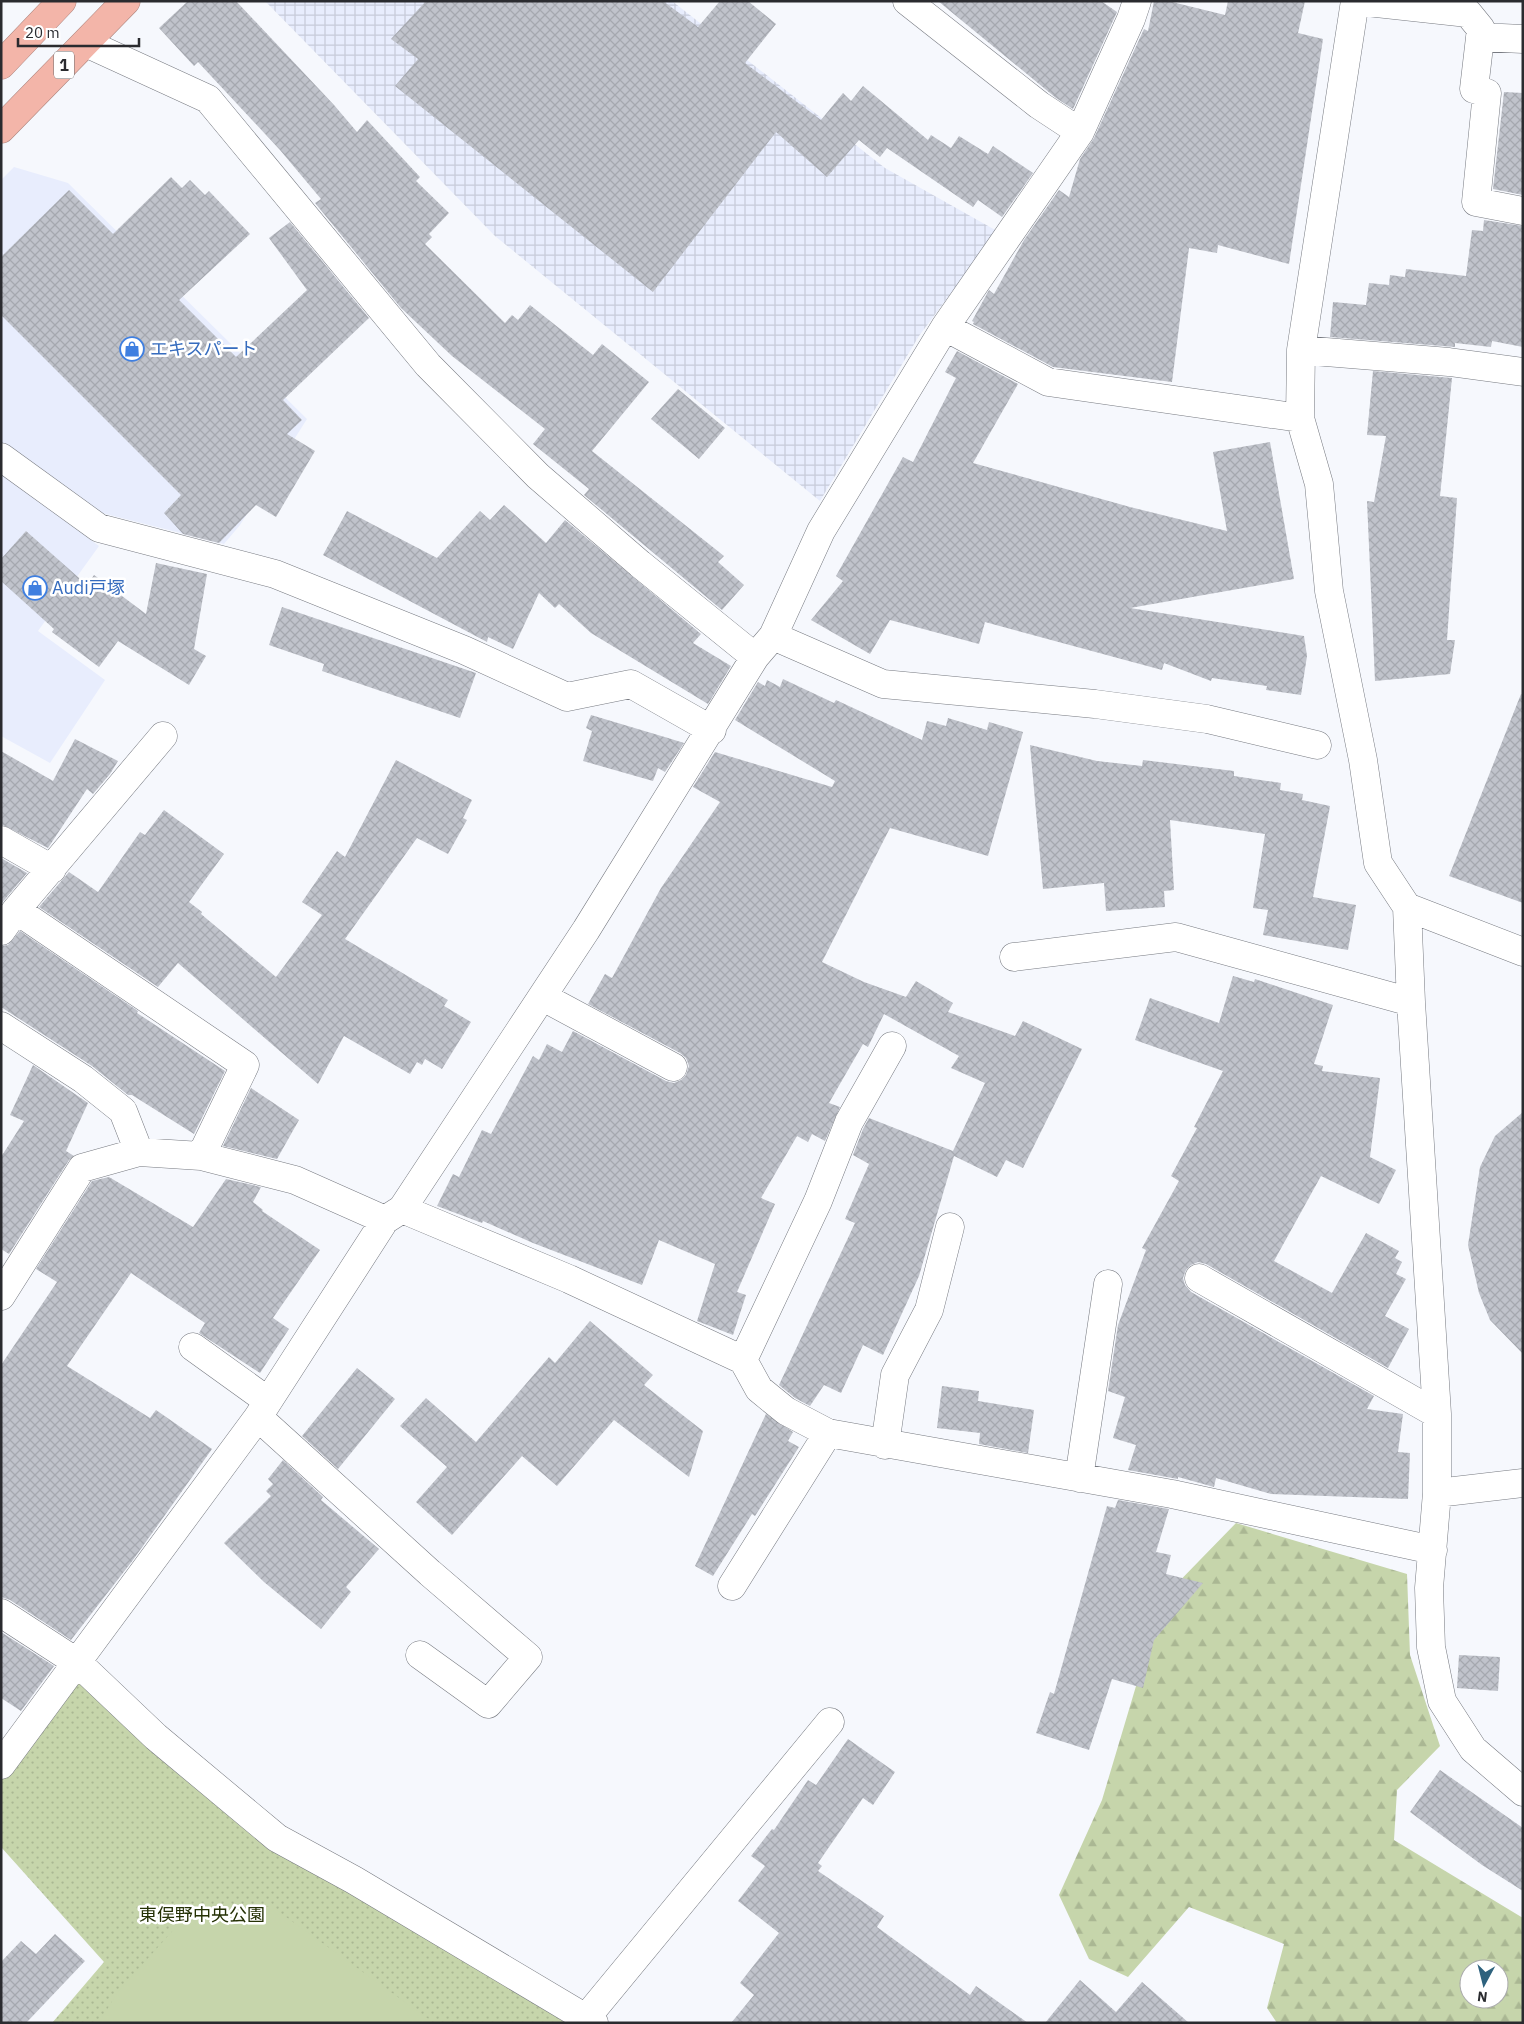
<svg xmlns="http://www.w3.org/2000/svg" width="1524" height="2024" viewBox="0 0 1524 2024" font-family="'IBM Plex Sans','Noto Sans JP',sans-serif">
  <defs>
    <pattern id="industrial-grid" width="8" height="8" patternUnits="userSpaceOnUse" patternTransform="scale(1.25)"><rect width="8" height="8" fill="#e8edfd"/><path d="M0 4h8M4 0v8" fill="none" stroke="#c7cbd9"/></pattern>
    <pattern id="grass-dots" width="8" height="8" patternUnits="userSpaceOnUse" patternTransform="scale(1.25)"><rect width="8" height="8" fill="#c6d5ab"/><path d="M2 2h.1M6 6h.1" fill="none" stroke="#aab793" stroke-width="1.8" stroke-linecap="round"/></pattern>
    <pattern id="forest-firs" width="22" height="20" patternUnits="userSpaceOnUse" patternTransform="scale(1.25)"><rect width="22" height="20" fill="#c6d5ab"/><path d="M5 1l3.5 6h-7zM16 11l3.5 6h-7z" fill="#aab793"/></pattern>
    <pattern id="building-cross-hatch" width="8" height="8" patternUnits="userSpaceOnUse" patternTransform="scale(1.25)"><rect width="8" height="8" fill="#c0c3cb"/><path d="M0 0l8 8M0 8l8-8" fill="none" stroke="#a5a8af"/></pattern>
  </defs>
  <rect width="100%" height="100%" fill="#f6f8fd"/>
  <path fill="#e8edfd" d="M14,167L68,183L307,419L240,525L224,544L94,511L1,442V180Z
    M1,474L99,546L38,631L105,680L50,763L1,736Z"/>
  <path fill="url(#industrial-grid)" d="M265,1H672L885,168L997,231L919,336L820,501L495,236Z"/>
  <path fill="url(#grass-dots)" d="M78,1663L232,1802L594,2023H52L104,1962L1,1847V1765Z"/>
  <path fill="url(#forest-firs)" fill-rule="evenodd" d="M1236,1523L1407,1574L1410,1655L1440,1746L1397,1790L1394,1840L1523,1918V2023H1277L1267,2008L1284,1944L1189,1907L1128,1977L1089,1959L1059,1895L1102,1800L1162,1599ZM1469,1969H1499V1999H1469Z"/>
  <path fill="#c6d5ab" d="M211,1905L272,1907L434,2023H99L117,1993L184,1918Z"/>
  <path fill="url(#building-cross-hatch)" d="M188,1H236L334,105L357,132L367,120L420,177L416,181L449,213L429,234L432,237L425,244L505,323L512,315L518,320L530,305L593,355L602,344L649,382L592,451L724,556L718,562L744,585L722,610L584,495L589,489L533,444L545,429L452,356L401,308L315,203L321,199L280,150L198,62L194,66L159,28Z
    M426,1H663L698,27L720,1H748L776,24L745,63L821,120L843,93L851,101L863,86L928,140L931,135L951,148L959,136L988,154L993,146L1033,173L1002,217L978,200L973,207L887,148L880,157L859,140L827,177L776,132L653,292L395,86L418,59L391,39Z
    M938,1H1101L1117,12L1073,109L1056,98Z
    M1154,1H1168L1225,15L1228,1H1305L1298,33L1323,39L1289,264L1218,245L1217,253L1189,248L1172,382L1053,367L973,324L974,322L972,321L989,290L994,294L1024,240L1059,190L1069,197L1080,159L1094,138L1144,29L1148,31Z
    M1504,92L1523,93V195L1493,189Z
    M171,177L182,188L190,180L205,195L209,191L250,234L179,300L236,357L307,290L269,238L290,222L369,318L283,400L302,420L287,434L315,451L276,517L256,505L219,543L183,534L164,513L181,495L1,315V257L69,190L113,234Z
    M1484,220L1523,226V347L1492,341L1491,347L1455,343V347L1330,337L1333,302L1366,305L1369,283L1389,285L1390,275L1405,277L1406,269L1466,276L1472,230L1483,231Z
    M957,351L1018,384L973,463L1130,507L1227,531L1213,452L1270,442L1294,579L1130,608L1304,636L1307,656L1301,695L1266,690L1267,686L1212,678L1211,681L1164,663L1162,670L985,622L979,644L890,620L870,654L811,620L843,581L836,576L903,457L913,462L956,378L945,372Z
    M1373,371L1452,378L1440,496L1457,498L1447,640H1455L1450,674L1375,681L1367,501L1374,502L1386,436L1367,435Z
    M678,389L725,428L699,459L651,419Z
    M504,505L546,543L565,520L701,634L693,643L731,666L708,704L591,633L559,604L555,608L539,593L513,649L488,637L487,642L323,555L347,511L437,558L480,511L490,520Z
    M26,531L87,585L94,575L146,614L156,563L207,574L194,649L206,656L189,685L118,641L99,667L52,632L54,629L1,581V559Z
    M282,607L476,673L460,718L322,671L324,664L269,645Z
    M783,679L834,703L836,700L922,740L927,721L946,726L948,718L987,730L989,722L1023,732L988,856L890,828L822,962L864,982L906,997L916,981L953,1003L948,1012L1015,1036L1023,1021L1082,1049L1023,1168L1006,1160L997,1177L954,1156L919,1276L883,1355L863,1345L841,1393L824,1385L810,1406L795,1398L779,1385L855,1223L845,1219L869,1164L853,1155L863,1129L869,1118L953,1151L985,1083L951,1068L959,1056L884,1014L868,1047L863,1044L829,1103L840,1107L825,1141L812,1134L808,1142L797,1136L761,1198L775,1204L737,1292L746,1295L733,1335L697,1321L715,1264L659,1240L642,1285L533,1243L483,1221L482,1223L437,1206L453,1174L459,1177L482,1130L491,1134L533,1056L539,1060L547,1044L562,1052L573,1031L666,1081L674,1083L681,1080L686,1075L689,1066L686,1058L680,1053L588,1004L605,974L612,978L661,888L720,802L693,787L715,752L832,787L835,781L735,720L758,682L765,686L767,680L780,687Z
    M1521,694L1523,695V903L1449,876Z
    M591,715L668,738L684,743L665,772L658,768L653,781L583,761L592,731L586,728Z
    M75,739L118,761L110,774L93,794L87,789L48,848L1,824V751L53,781Z
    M1030,745L1097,761L1142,766L1143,760L1234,771V776L1281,783L1280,790L1303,794L1302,800L1330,806L1313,897L1356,905L1348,950L1263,935L1268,910L1253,908L1265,834L1170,820L1174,890L1164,891L1165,907L1106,911L1104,883L1043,889Z
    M396,760L472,800L463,818L467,820L448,854L417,838L345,939L448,1000L444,1006L471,1022L442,1069L425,1059L422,1065L417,1062L410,1074L344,1036L318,1084L178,963L158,987L39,907L69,872L98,892L140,832L145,835L164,810L224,854L189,902L202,912L201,914L276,977L322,915L302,902L337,851L345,857Z
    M1,858L27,873L1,904Z
    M20,931L138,1011L137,1013L225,1071L194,1134L132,1095H128L92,1066L1,1007V946L8,945Z
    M1233,976L1254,982L1255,979L1333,1005L1314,1064L1323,1066L1322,1071L1380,1078L1370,1157L1396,1170L1379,1204L1321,1176L1274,1261L1332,1293L1366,1233L1399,1251L1395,1258L1402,1262L1396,1274L1406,1279L1385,1316L1409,1329L1388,1368L1206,1264L1198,1262L1191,1265L1186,1270L1183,1278L1185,1285L1191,1292L1374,1396L1367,1409L1403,1414L1398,1452L1410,1453L1408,1499L1271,1494L1216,1478L1214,1487L1178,1477V1479L1128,1470L1136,1445L1113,1438L1125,1397L1108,1391L1118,1325L1146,1250L1142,1248L1179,1181L1171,1176L1197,1128L1194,1127L1223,1071L1135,1040L1150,998L1219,1023Z
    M33,1065L88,1103L66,1151L74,1156L69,1160L9,1254L1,1249V1157L24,1121L10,1115Z
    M251,1088L299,1120L277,1159L223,1146Z
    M1523,1112V1354L1490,1320L1479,1293L1468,1245L1480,1167L1495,1136Z
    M109,1177L193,1227L226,1179L261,1187L253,1202L263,1210L262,1211L320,1250L273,1318L289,1329L260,1373L199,1333L205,1323L131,1273L67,1366L150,1418L156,1410L212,1449L133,1560L71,1640L10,1600L1,1597V1365L57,1282L36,1269L92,1181Z
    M590,1321L653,1375L644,1385L703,1431L689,1477L614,1420L557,1486L522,1456L452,1535L416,1502L447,1467L400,1426L426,1398L476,1442L549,1357L555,1363Z
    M357,1368L395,1399L338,1469L302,1436Z
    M942,1386L979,1391L978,1401L1034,1410L1028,1453L979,1444L980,1433L937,1428Z
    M766,1414L793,1432L788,1441L799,1447L755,1516L752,1514L713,1576L695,1566Z
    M283,1460L323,1497L321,1500L379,1549L346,1587L351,1592L321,1629L264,1582L224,1543L271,1496L266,1491L273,1484L268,1479Z
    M1118,1500L1169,1509L1156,1552L1171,1555L1166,1574L1203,1583L1154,1640L1143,1688L1112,1679L1089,1750L1036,1733L1050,1692L1054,1694L1107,1506L1115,1508Z
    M1,1632L54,1666L21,1711L1,1698Z
    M1459,1655L1500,1657L1498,1691L1457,1688Z
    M848,1739L895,1772L873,1805L863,1798L818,1863L822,1866L818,1871L884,1916L877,1927L970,1995L976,1986L1028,2023H731L754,1995L740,1983L779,1933L738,1901L765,1866L751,1856L772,1829L774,1830L808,1780L816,1785Z
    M1440,1770L1523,1828V1891L1482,1865L1410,1812Z
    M55,1934L85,1961L26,2023H1V1962L21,1941L36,1954Z
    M1080,1980L1116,2012L1142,1982L1189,2023H1045Z"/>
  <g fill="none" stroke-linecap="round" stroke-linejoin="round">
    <g stroke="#777a81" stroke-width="29">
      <path id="minor" d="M907,1L1039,105L1080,132
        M1355,1L1301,350L1300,418L1319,484L1329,591L1363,760L1378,863L1407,907L1411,1002L1437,1414V1493L1429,1588L1431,1647L1442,1701L1473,1749L1523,1792
        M1358,1L1468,13L1481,29L1474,89L1487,93L1476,202L1523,211
        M1480,37L1523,39
        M86,43L208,99L428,365L538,476L640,564L755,657
        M945,327L1048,382L1300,418
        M1301,350L1449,362L1523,372
        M1,457L99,528L275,574L464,650L567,697L631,684L712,730
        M773,636L883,684L1095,704L1207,719L1317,745
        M1,840L52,869
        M1407,907L1523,952
        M16,910L245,1065L201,1156
        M1,931L16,910L163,736
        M1014,957L1176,937L1411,1002
        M543,997L673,1067
        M1,1026L83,1079L123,1111L139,1152
        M402,1209L569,1279L743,1360L759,1389L786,1411L828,1433L1172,1494L1433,1550
        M1199,1278L1437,1414
        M1,1296L82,1168L139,1152L201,1156L295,1180L385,1220
        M193,1347L268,1401
        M743,1360L818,1201L849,1122L892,1046
        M258,1417L430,1573L528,1657L488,1704L420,1655
        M885,1445L895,1375L929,1310L950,1227
        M1079,1478L1108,1284
        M1437,1493L1523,1483
        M732,1586L828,1433
        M1,1613L78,1663L156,1737L277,1838L354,1880L594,2023
        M1,1765L258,1417L385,1220L402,1209L586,930L755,657L773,636L821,531L945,327L1080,132L1131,19L1137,1
        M586,2018L830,1722"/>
    </g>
    <g stroke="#ad857e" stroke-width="29">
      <path id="highway" d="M1,65L62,1
        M1,129L126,1"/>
    </g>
    <use href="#minor" stroke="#fff" stroke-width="28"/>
    <use href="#highway" stroke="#f3b5a9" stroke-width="28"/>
  </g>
  <defs>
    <g id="shop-ring" transform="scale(1.25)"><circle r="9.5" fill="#fff" stroke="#3f7fe0" stroke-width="1.5"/><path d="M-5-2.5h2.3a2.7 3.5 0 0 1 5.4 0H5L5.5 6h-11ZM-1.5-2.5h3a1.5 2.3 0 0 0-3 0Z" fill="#3f7fe0"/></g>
  </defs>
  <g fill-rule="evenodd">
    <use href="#shop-ring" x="132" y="349"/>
    <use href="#shop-ring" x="35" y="588"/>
  </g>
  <g text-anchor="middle" stroke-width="5" stroke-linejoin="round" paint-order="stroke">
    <rect fill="#fff" stroke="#6a6b6d" stroke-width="1" x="54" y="51.5" width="20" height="27" rx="4"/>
    <g font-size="16" font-weight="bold" fill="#2a2b2f">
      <text x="64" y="71">1</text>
    </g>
    <g font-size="18" fill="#366cbe" stroke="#fff" text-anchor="start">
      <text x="150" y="355">エキスパート</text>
      <text x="52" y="594">Audi戸塚</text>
    </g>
    <g font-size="18" fill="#253105" stroke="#fff">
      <text x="202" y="1921">東俣野中央公園</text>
    </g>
  </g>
  <rect width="1524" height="2024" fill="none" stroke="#2a2b2f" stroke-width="5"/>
  <g transform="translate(1484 1984) rotate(187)"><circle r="24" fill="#ffffff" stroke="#aaaaac"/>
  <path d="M0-4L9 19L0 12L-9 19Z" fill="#2e627e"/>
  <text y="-8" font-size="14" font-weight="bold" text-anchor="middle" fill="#2a2b2f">N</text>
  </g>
  <path d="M18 38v8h121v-8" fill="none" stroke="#2a2b2f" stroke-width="2.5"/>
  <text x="25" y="38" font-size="15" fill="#2a2b2f" stroke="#ffffff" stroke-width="4" paint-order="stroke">20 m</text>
</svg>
